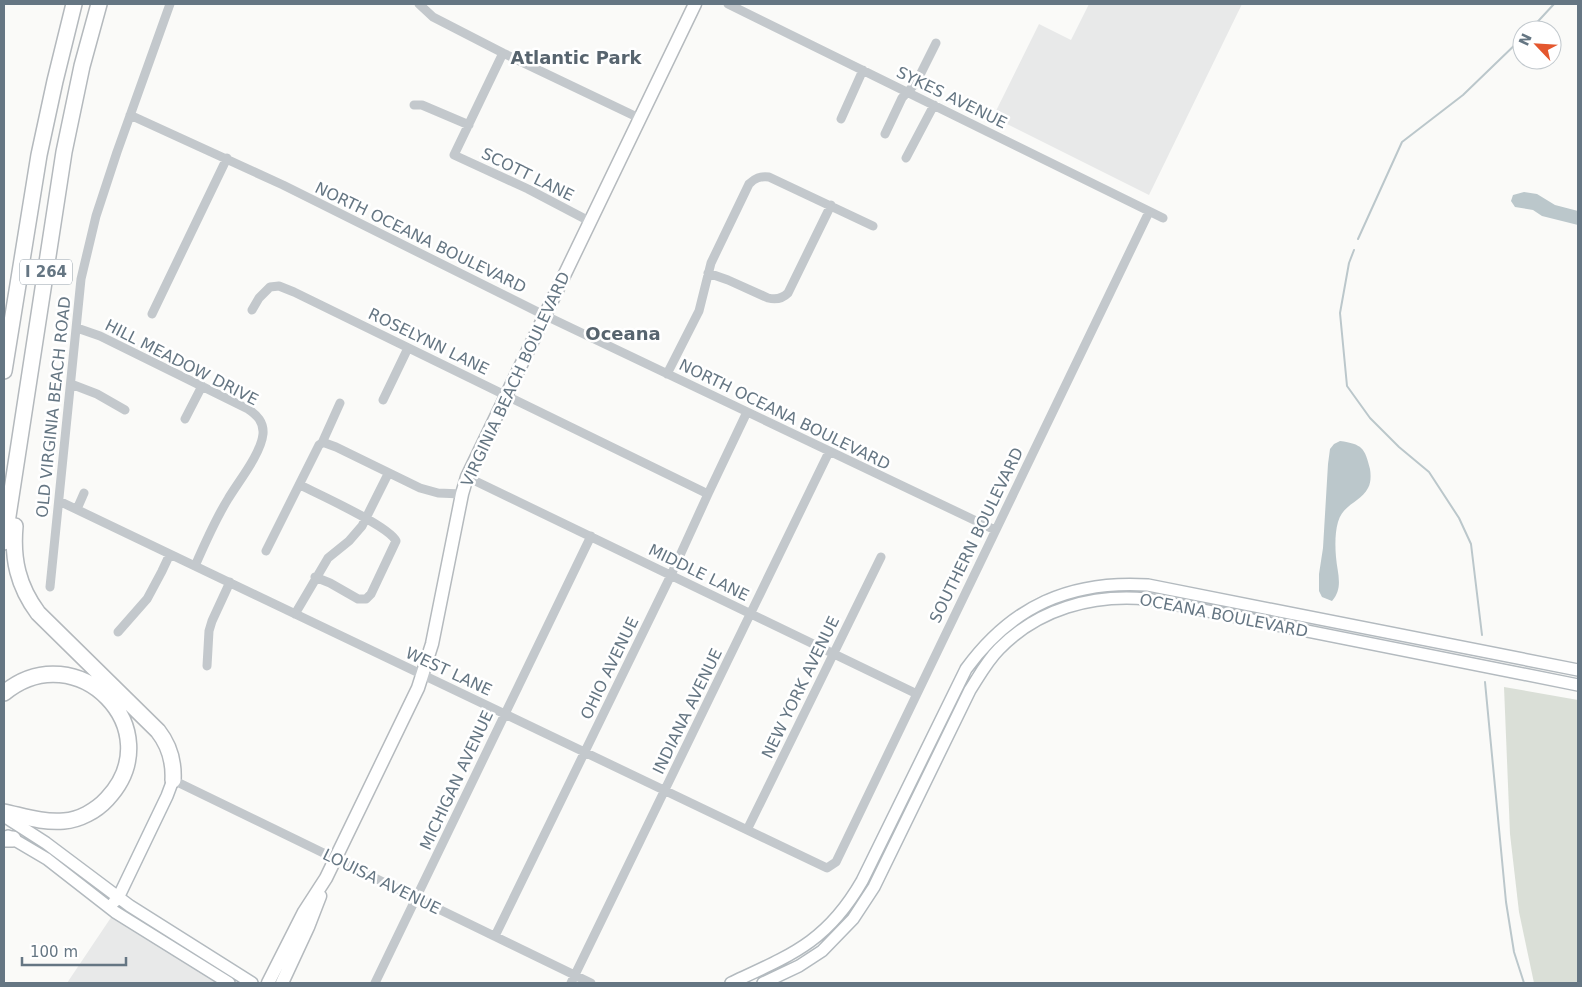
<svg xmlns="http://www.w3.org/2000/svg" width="1582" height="987" viewBox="0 0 1582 987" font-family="'DejaVu Sans',sans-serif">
  <rect width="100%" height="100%" fill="#fafaf8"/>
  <path fill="#e8e9e9" d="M1089,4H1242L1149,195L993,117L1039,24L1071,40Z
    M112,916L218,983H67Z"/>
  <path fill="#dadfd7" d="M1504,687L1578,700V983H1534L1519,912L1510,834Z"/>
  <path fill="#bbc7cb" d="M1524,192L1537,194L1555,205L1578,211V225L1542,216L1533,210L1515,207L1511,201L1513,195Z
    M1340,441C1362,444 1365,448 1370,469C1371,475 1371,483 1368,488C1361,502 1343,504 1338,522C1335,532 1335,546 1336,557C1337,572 1344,588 1332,601L1322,597L1319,591V574L1323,548L1328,464L1330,449L1334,444Z"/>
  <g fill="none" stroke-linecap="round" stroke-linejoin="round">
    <path stroke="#bbc7cb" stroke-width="2" d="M1530,30L1554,4
      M1358,239L1402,142L1463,95L1522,38
      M1354,250L1349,263L1340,313L1347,386L1370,418L1399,447L1429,472L1459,518L1471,544L1482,635
      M1485,682L1506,902L1514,952L1524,983"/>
    <g stroke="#b3babf" stroke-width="14">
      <path id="secondary" d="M4,816L46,843L130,906L252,983
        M8,836L47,859L115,912L229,983
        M114,902L118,898L167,796L173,780
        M731,983C791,955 827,942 862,881L966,669C1012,606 1070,580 1148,585L1578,670
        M763,983L799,966L822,951L853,919L874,887L970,690C979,676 987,661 999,649C1038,609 1092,594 1147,599L1578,685"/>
    </g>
    <g stroke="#b5babe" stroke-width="15">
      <path id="primary" d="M268,983L304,912L326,878L418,688L432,644L462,494L467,477L695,4
        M282,983L308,927L320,896"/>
    </g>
    <g stroke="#b4b9bd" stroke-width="18">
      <path id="highway" d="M4,371L39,155L55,81L74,4
        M15,526C12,559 18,586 38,613L158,731C169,745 174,761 173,780
        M4,542L64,152L82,66L99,4
        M4,693C77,633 172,730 107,799C96,811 79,820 64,821C43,823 23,816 4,812
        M4,839H13"/>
    </g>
    <path stroke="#c3c8cc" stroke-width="9" d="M419,4L433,17L503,53L639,118
      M728,4L1163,218
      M503,53L454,155L528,189L589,221
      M414,105H422L469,125
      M130,115L283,185L544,315L995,530
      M841,119L863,70
      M885,134L902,98L916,83L936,43
      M906,158L934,105
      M708,273L728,280L768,298C776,300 782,299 788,293L831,205
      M252,310L259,298L270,287L279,286L294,292L708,494
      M152,314L227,158
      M77,328L100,336L248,409C257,415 264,422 263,434C261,454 238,482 228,499C215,520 205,543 195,566
      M667,374L699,311L711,263L749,184C755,178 760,176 769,177L873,226
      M71,384L97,394L125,410
      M383,400L408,348
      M185,419L202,386
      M322,443H325L336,447L420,488L438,493L462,494
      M467,477L917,694
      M300,485C318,494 389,526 396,541L371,594L366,599H358L330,583L315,577
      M59,501L827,868L836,862L1149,212
      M77,509L84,493
      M266,551L319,445L322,443L340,403
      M50,587L81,279L96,216L117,152L170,4
      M295,614L328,558L349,541L362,526L388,474
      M118,632L147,599L162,571L170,554
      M207,666L209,631L212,621L230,582
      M173,780L591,983
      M747,830L881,557
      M495,936L671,575L708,494L747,412
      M375,983L591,536
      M571,983L829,452"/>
    <use href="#secondary" stroke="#fff" stroke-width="11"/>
    <use href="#primary" stroke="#fff" stroke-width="12"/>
    <use href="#highway" stroke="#fff" stroke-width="15"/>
  </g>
  <g text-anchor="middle" stroke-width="5" stroke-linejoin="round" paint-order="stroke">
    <rect fill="#fff" stroke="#939fa8" stroke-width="1" x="20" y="259.5" width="52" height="25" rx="4"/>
    <g font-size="15" font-weight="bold" fill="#657683">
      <text x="46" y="277">I 264</text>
    </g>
    <g font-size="16" fill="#657683" stroke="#fff">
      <text transform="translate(952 97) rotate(26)" y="6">SYKES AVENUE</text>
      <text transform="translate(528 174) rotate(26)" y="6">SCOTT LANE</text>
      <text transform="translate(421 237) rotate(26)" y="6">NORTH OCEANA BOULEVARD</text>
      <text transform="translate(429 341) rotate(26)" y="6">ROSELYNN LANE</text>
      <text transform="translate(182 362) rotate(27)" y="6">HILL MEADOW DRIVE</text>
      <text transform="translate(515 379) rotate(-65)" y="6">VIRGINIA BEACH BOULEVARD</text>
      <text transform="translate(53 407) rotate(-84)" y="6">OLD VIRGINIA BEACH ROAD</text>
      <text transform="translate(785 414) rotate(26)" y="6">NORTH OCEANA BOULEVARD</text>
      <text transform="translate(976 535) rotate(-64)" y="6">SOUTHERN BOULEVARD</text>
      <text transform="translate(699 572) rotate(26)" y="6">MIDDLE LANE</text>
      <text transform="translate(1224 615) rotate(11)" y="6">OCEANA BOULEVARD</text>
      <text transform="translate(609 668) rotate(-64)" y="6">OHIO AVENUE</text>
      <text transform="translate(449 671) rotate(25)" y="6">WEST LANE</text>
      <text transform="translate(800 687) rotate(-64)" y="6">NEW YORK AVENUE</text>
      <text transform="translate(687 711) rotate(-64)" y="6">INDIANA AVENUE</text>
      <text transform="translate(456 780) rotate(-65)" y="6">MICHIGAN AVENUE</text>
      <text transform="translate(382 881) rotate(26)" y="6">LOUISA AVENUE</text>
    </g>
    <g font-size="18" font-weight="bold" fill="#57646e" stroke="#fff">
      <text x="576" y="64">Atlantic Park</text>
      <text x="623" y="340">Oceana</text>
    </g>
  </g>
  <rect width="1582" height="987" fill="none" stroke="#657683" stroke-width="10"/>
  <g transform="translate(1537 45) rotate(295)"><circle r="24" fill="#ffffff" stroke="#c1c8cd"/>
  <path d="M0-4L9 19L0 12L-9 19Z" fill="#e4572e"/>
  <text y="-8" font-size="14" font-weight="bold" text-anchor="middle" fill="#657683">N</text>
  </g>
  <path d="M22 957v8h104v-8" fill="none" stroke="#657683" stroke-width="2.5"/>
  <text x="30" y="957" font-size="15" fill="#657683" stroke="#ffffff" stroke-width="4" paint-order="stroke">100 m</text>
</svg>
